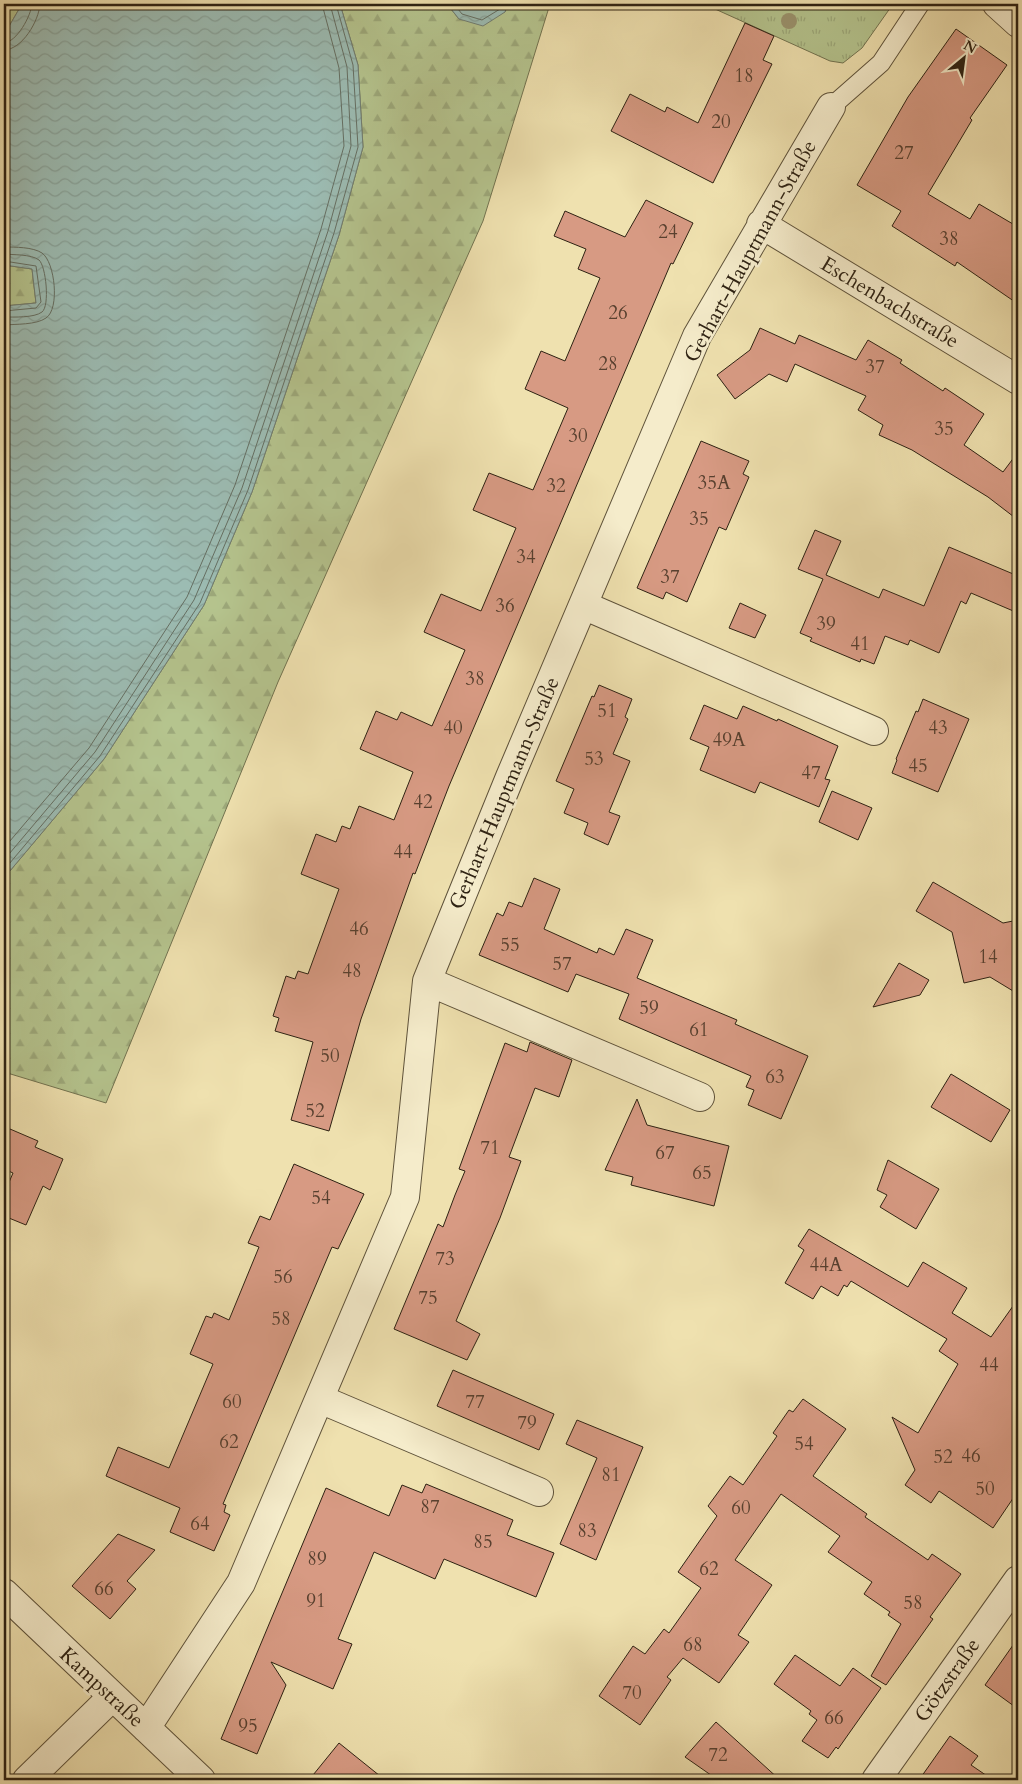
<svg xmlns="http://www.w3.org/2000/svg" width="1022" height="1784" viewBox="0 0 1022 1784" font-family="Cardo,serif">
  <defs>
    <pattern id="forest-firs" width="22" height="20" patternUnits="userSpaceOnUse" patternTransform="scale(1.25)"><rect width="22" height="20" fill="#b5c48e"/><path d="M5 1l3.5 6h-7zM16 11l3.5 6h-7z" fill="#9ca87a"/></pattern>
    <pattern id="park-tufts" width="24" height="20" patternUnits="userSpaceOnUse" patternTransform="scale(1.25)"><rect width="24" height="20" fill="#b5c48e"/><path d="M3 7l-1-3M5 7V3M7 7l1-3M15 17l-1-3M17 17v-4M19 17l1-3" fill="none" stroke="#9ca87a"/></pattern>
    <pattern id="water-waves" width="16" height="10" patternUnits="userSpaceOnUse" patternTransform="scale(1.25)"><rect width="16" height="10" fill="#9cbcb3"/><path d="M0 5q4-4 8 0t8 0" fill="none" stroke="#87a199"/></pattern>
  </defs>
  <rect width="100%" height="100%" fill="#efe1af"/>
  <filter id="stains"><feTurbulence type="fractalNoise" baseFrequency=".004" numOctaves="4"/><feColorMatrix values="0 0 0 0 .2 0 0 0 0 .09 0 0 0 0 .02 0 0 0 .5 -.17"/></filter>
  <radialGradient id="worn" r=".72"><stop offset=".6" stop-color="#630" stop-opacity="0"/><stop offset="1" stop-color="#630" stop-opacity=".3"/></radialGradient>
  <path fill="url(#forest-firs)" stroke="#727350" d="M4,4H22L4,35Z
    M340,4H447L459,19L505,12L508,4H550L483,221L278,682L106,1103L4,1072V878L104,759L204,605L252,492L339,235L363,147L358,65Z
    M4,265L32,269L36,303L4,306Z"/>
  <path fill="url(#park-tufts)" stroke="#727350" d="M704,4H893L862,48L843,63L830,61Z"/>
  <path fill="url(#water-waves)" stroke="#707e73" d="M22,4H340L358,65L363,147L339,235L252,492L204,605L104,759L4,878V306L36,303L32,269L4,265V35Z
    M447,4H508L505,12L483,26L459,19Z"/>
  <g fill="none" stroke-linecap="round" stroke-linejoin="round">
    <path stroke="#656f63" stroke-width="1" d="M454,4L462,14L482,20L500,9L503,4
      M4,43C17,42 31,16 32,4
      M4,50C22,50 39,21 40,4
      M4,247C15,247 33,247 42,253C55,262 60,309 46,318C36,325 16,324 4,325
      M4,254C13,255 31,254 39,260C46,266 50,306 42,312C34,318 14,317 4,317
      M4,261L36,266L41,302L36,308L4,311
      M4,848L89,748L187,597L235,485L321,229L344,146L339,68L322,4
      M4,860L95,752L194,600L242,488L328,231L351,146L347,67L330,4
      M4,870L100,756L200,603L248,490L334,233L358,147L353,65L336,4"/>
  </g>
  <path fill="#d79a83" stroke="#2e2213" d="M745,23L774,36L763,60L772,64L713,183L611,131L630,94L665,112L667,107L698,123Z
    M956,29L1007,65L970,118L972,120L928,194L970,219L979,204L1018,227V304L957,262L955,266L892,226L901,211L857,185L908,97Z
    M646,200L693,223L673,264L671,263L449,786L415,874L413,873L361,1019L329,1131L291,1120L313,1042L275,1031L279,1018L273,1016L286,976L295,979L298,971L308,974L339,889L301,874L316,834L336,842L342,826L350,829L359,806L394,820L413,772L360,749L376,711L397,720L401,712L432,726L465,650L424,632L441,594L481,611L516,528L473,510L489,473L533,490L568,408L525,389L541,351L565,361L600,278L578,269L586,249L554,236L565,211L625,237Z
    M760,328L795,344L799,335L856,360L868,340L902,360L900,363L943,391L945,388L984,414L964,445L1003,472L1018,452V520L988,497L912,450L879,435L883,425L858,410L866,396L795,364L787,382L769,374L735,399L717,375L750,350Z
    M701,441L749,461L743,474L749,477L726,530L719,527L687,602L666,592L663,599L637,588Z
    M815,530L841,541L826,575L879,598L883,589L924,606L949,547L1018,576V613L971,593L966,604L961,601L939,653L910,640L908,645L885,636L874,664L861,659L860,662L810,641L812,638L800,633L823,579L798,569Z
    M740,603L766,615L755,638L729,628Z
    M599,685L632,699L625,717L628,719L613,754L630,761L609,812L620,816L608,845L584,834L588,823L564,813L574,789L556,781L592,696L594,697Z
    M923,699L969,719L938,792L892,773L897,760L896,759L916,711L918,712Z
    M704,705L737,719L743,706L777,721L778,719L838,746L825,779L830,780L819,807L760,782L755,793L700,770L709,747L690,739Z
    M832,791L872,808L858,840L819,822Z
    M534,878L560,889L544,929L597,953L599,948L614,955L626,929L653,940L637,978L737,1020L735,1024L808,1056L781,1119L748,1105L754,1090L746,1087L751,1076L619,1019L629,994L576,974L568,992L479,955L497,913L503,916L509,902L522,907Z
    M933,882L1003,923L1018,920V994L990,977L964,983L952,932L916,911Z
    M899,963L929,980L920,995L873,1007Z
    M530,1042L572,1060L559,1097L535,1088L509,1157L521,1161L500,1218L456,1321L480,1334L467,1360L394,1329L438,1224L443,1227L455,1195L465,1171L459,1169L505,1043L527,1052Z
    M951,1074L1010,1110L991,1142L931,1107Z
    M637,1099L647,1125L729,1146L714,1206L631,1185L633,1177L605,1170Z
    M10,1129L38,1141L35,1147L63,1159L50,1190L43,1186L26,1225L4,1216V1194L13,1173L4,1169V1143Z
    M888,1160L939,1189L916,1229L880,1207L887,1195L877,1190Z
    M294,1164L364,1194L338,1249L332,1247L223,1504L226,1505L224,1512L230,1515L214,1551L170,1532L180,1508L106,1476L118,1447L169,1468L213,1364L190,1354L206,1316L212,1318L214,1313L229,1320L259,1247L248,1243L260,1216L270,1220Z
    M809,1229L908,1287L923,1262L967,1288L952,1313L991,1337L1018,1299V1491L993,1528L939,1491L931,1503L905,1485L915,1470L892,1417L918,1433L958,1364L939,1351L947,1339L851,1281L847,1287L844,1285L838,1296L821,1286L813,1299L785,1283L804,1250L798,1246Z
    M453,1370L554,1414L539,1450L437,1406Z
    M803,1399L846,1429L813,1476L867,1514L865,1517L928,1560L932,1554L961,1574L930,1617L933,1619L886,1685L871,1676L901,1624L888,1615L890,1612L864,1594L872,1582L828,1552L840,1536L781,1494L735,1560L772,1585L738,1635L749,1642L719,1683L683,1658L667,1677L671,1680L640,1725L599,1696L633,1646L645,1654L664,1629L669,1633L701,1588L678,1572L717,1516L708,1506L730,1476L743,1485L777,1436L773,1433L789,1410L793,1412Z
    M577,1420L643,1447L596,1560L560,1544L597,1458L566,1444Z
    M426,1484L513,1520L507,1535L554,1553L536,1597L444,1559L435,1579L374,1552L338,1639L352,1644L333,1689L271,1662L286,1685L257,1754L221,1739L326,1488L389,1516L402,1485L422,1493Z
    M118,1534L155,1550L127,1581L136,1589L110,1619L72,1586Z
    M1018,1638V1709L985,1685Z
    M795,1655L840,1686L853,1668L881,1688L838,1749L836,1747L828,1758L802,1741L817,1720L809,1714L811,1711L774,1684Z
    M716,1722L780,1780H718L685,1757Z
    M950,1736L978,1756L971,1765L993,1780H919Z
    M339,1743L385,1780H309Z"/>
  <g fill="none" stroke-linecap="round" stroke-linejoin="round">
    <g stroke="#5e523a" stroke-width="20">
      <path id="lane" d="M831,107L881,63L920,4"/>
    </g>
    <g stroke="#5e523a" stroke-width="30">
      <path id="street" d="M997,4L1018,23
        M761,224L1018,380
        M583,605L874,731
        M427,981L700,1097
        M320,1399L539,1492
        M4,1593L201,1780
        M146,1728L241,1583L405,1197L427,981L510,777L697,336L831,107
        M27,1780L112,1697
        M876,1780L1018,1580"/>
    </g>
    <use href="#lane" stroke="#f5eccb" stroke-width="18"/>
    <use href="#street" stroke="#f5eccb" stroke-width="28"/>
  </g>
  <circle fill="#9b936e" cx="789" cy="21" r="8"/>
  <g text-anchor="middle" stroke-width="5" stroke-linejoin="round" paint-order="stroke">
    <g font-size="19" fill="#58402f">
      <text x="744" y="82">18</text>
      <text x="721" y="128">20</text>
      <text x="904" y="159">27</text>
      <text x="668" y="238">24</text>
      <text x="949" y="245">38</text>
      <text x="618" y="319">26</text>
      <text x="608" y="370">28</text>
      <text x="875" y="373">37</text>
      <text x="944" y="435">35</text>
      <text x="578" y="442">30</text>
      <text x="714" y="489">35A</text>
      <text x="556" y="492">32</text>
      <text x="699" y="525">35</text>
      <text x="526" y="563">34</text>
      <text x="670" y="583">37</text>
      <text x="505" y="612">36</text>
      <text x="826" y="630">39</text>
      <text x="860" y="650">41</text>
      <text x="475" y="685">38</text>
      <text x="607" y="717">51</text>
      <text x="453" y="734">40</text>
      <text x="938" y="734">43</text>
      <text x="729" y="746">49A</text>
      <text x="594" y="765">53</text>
      <text x="918" y="772">45</text>
      <text x="811" y="779">47</text>
      <text x="423" y="808">42</text>
      <text x="403" y="858">44</text>
      <text x="359" y="935">46</text>
      <text x="510" y="951">55</text>
      <text x="988" y="963">14</text>
      <text x="562" y="970">57</text>
      <text x="352" y="977">48</text>
      <text x="649" y="1014">59</text>
      <text x="699" y="1036">61</text>
      <text x="330" y="1062">50</text>
      <text x="775" y="1083">63</text>
      <text x="315" y="1117">52</text>
      <text x="490" y="1154">71</text>
      <text x="665" y="1159">67</text>
      <text x="702" y="1179">65</text>
      <text x="321" y="1204">54</text>
      <text x="445" y="1265">73</text>
      <text x="826" y="1271">44A</text>
      <text x="283" y="1283">56</text>
      <text x="428" y="1304">75</text>
      <text x="281" y="1325">58</text>
      <text x="989" y="1371">44</text>
      <text x="232" y="1408">60</text>
      <text x="475" y="1408">77</text>
      <text x="527" y="1429">79</text>
      <text x="229" y="1448">62</text>
      <text x="804" y="1450">54</text>
      <text x="971" y="1462">46</text>
      <text x="943" y="1463">52</text>
      <text x="611" y="1481">81</text>
      <text x="985" y="1495">50</text>
      <text x="430" y="1513">87</text>
      <text x="741" y="1514">60</text>
      <text x="200" y="1530">64</text>
      <text x="587" y="1537">83</text>
      <text x="483" y="1548">85</text>
      <text x="317" y="1565">89</text>
      <text x="709" y="1575">62</text>
      <text x="104" y="1595">66</text>
      <text x="316" y="1607">91</text>
      <text x="913" y="1609">58</text>
      <text x="693" y="1651">68</text>
      <text x="632" y="1699">70</text>
      <text x="834" y="1724">66</text>
      <text x="248" y="1732">95</text>
      <text x="718" y="1761">72</text>
    </g>
    <g font-size="21" fill="#2e2213" stroke="#f5eccb">
      <text transform="translate(750 251) rotate(-61)" y="7">Gerhart-Hauptmann-Straße</text>
      <text transform="translate(890 302) rotate(31)" y="7">Eschenbachstraße</text>
      <text transform="translate(504 793) rotate(-67)" y="7">Gerhart-Hauptmann-Straße</text>
      <text transform="translate(947 1680) rotate(-55)" y="7">Götzstraße</text>
      <text transform="translate(102 1687) rotate(43)" y="7">Kampstraße</text>
    </g>
  </g>
  <rect width="1022" height="1784" fill="none" stroke="#efe1af" stroke-width="20"/>
  <rect x="5" y="5" width="1012" height="1774" fill="none" stroke="#2e2213" stroke-width="2.5"/>
  <rect x="10" y="10" width="1002" height="1764" fill="none" stroke="#2e2213"/>
  <g transform="translate(964 58) rotate(29)" stroke="#f5eccb" stroke-width="4" paint-order="stroke">
  <path d="M0-4L9 19L0 12L-9 19Z" fill="#2e2213"/>
  <text y="-8" font-size="14" font-weight="bold" text-anchor="middle" fill="#2e2213">N</text>
  </g>
  <rect width="100%" height="100%" filter="url(#stains)"/>
  <rect width="100%" height="100%" fill="url(#worn)"/>
</svg>
